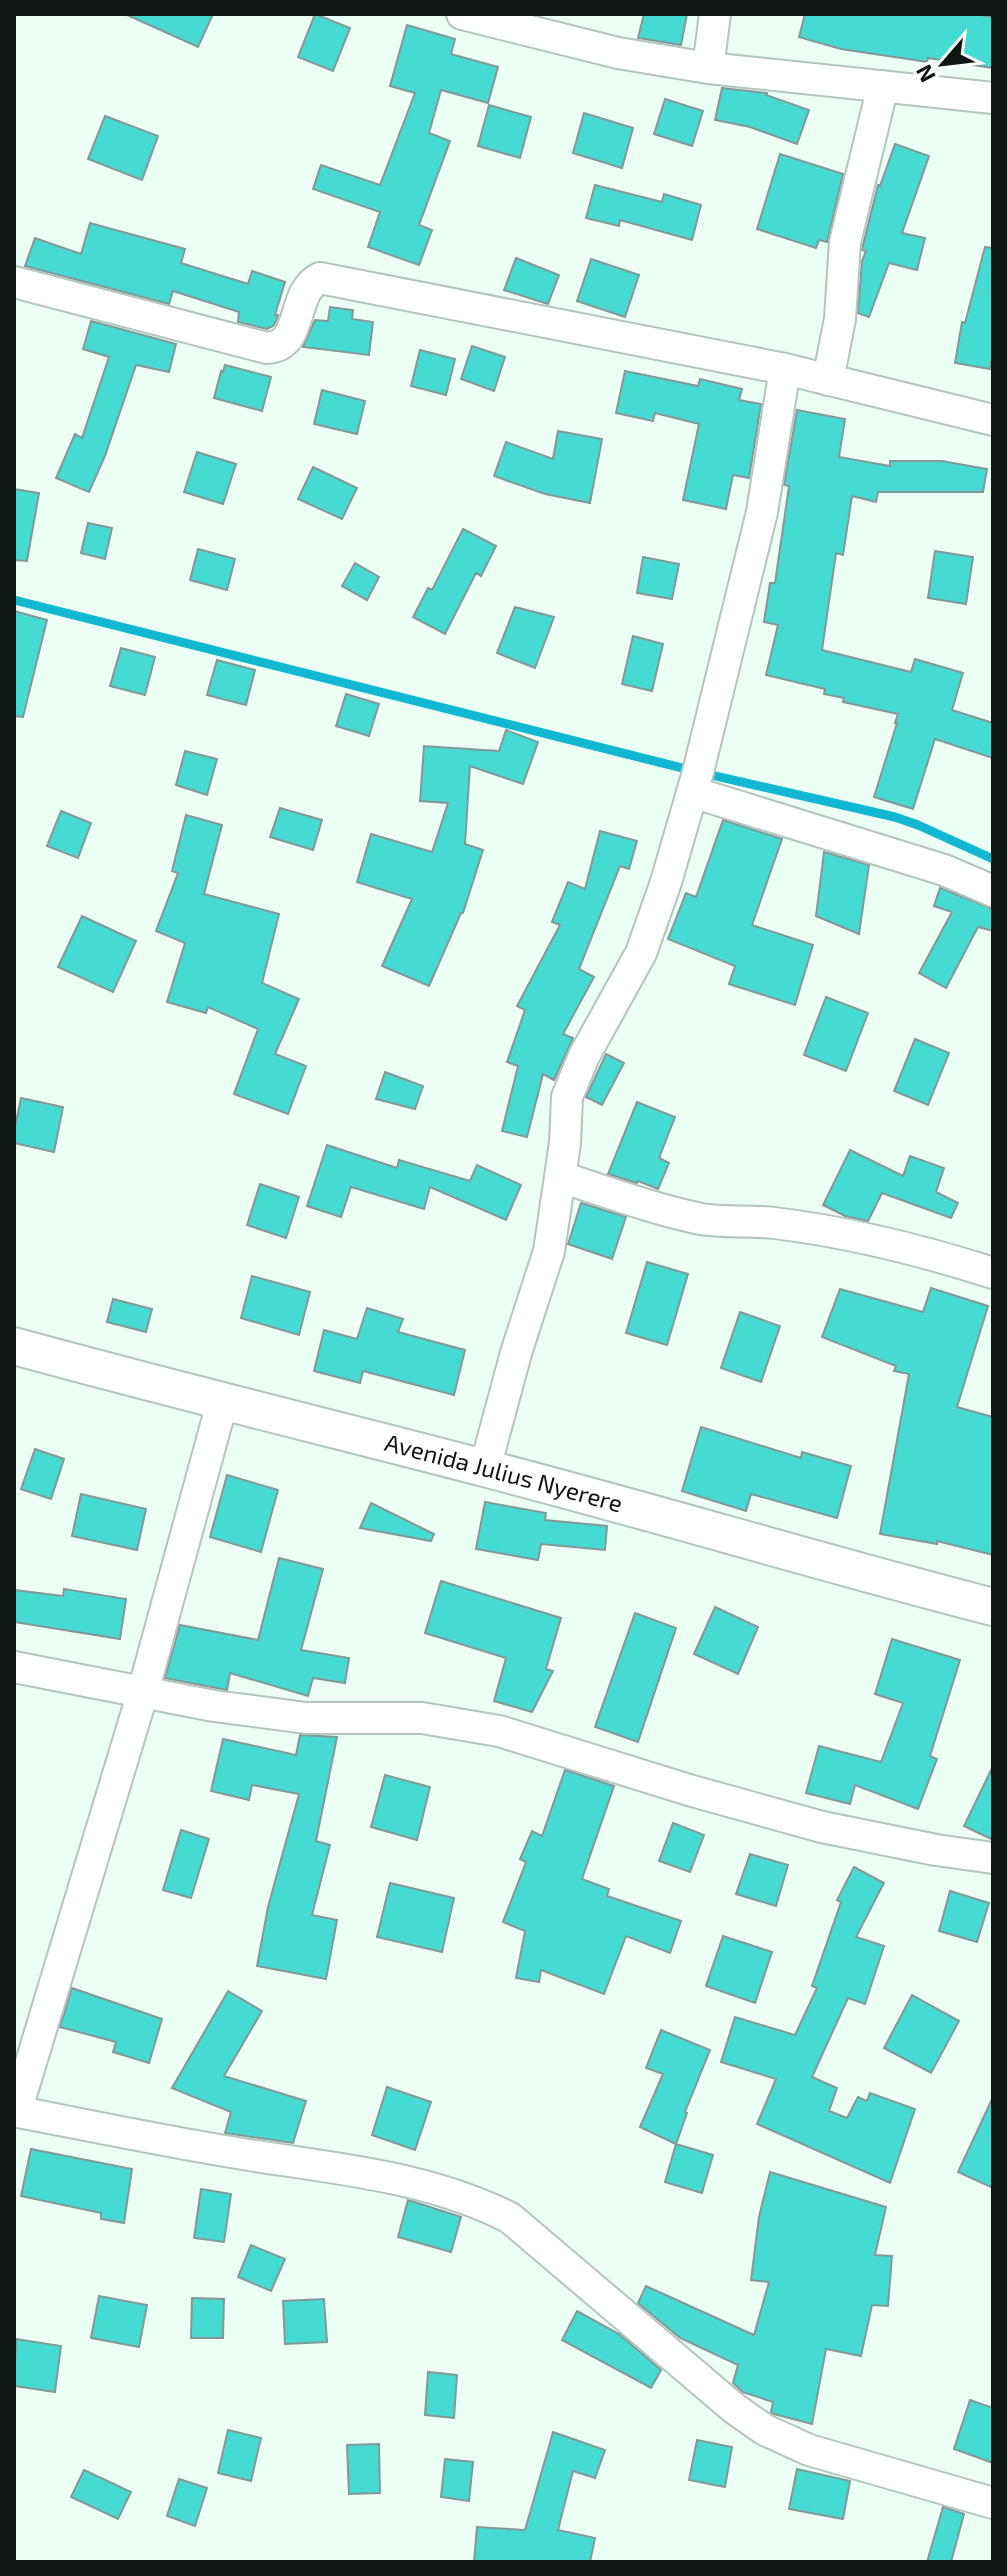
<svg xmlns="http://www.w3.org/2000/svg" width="1007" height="2576" viewBox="0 0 1007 2576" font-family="'Exo 2',sans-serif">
  <rect width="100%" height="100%" fill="#ebfff5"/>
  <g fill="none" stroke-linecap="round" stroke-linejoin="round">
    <path stroke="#12b7d1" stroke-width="9" d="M14,600L698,772L895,817L918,825L993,859"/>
  </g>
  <path fill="#45dad2" stroke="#849997" stroke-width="2" d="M125,14H213L198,47Z
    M315,14L350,28L333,71L298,57Z
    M644,14H687L681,45L638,38Z
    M805,14H975L993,17V68L928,58L927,62L841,49L799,37Z
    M407,25L455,39L451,54L498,67L488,103L441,90L429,133L450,141L419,225L432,230L419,265L368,247L380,212L313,189L321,165L380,185L415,93L390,86Z
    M722,88L767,93L766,95L809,110L797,144L750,127L715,120Z
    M665,99L703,111L692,146L654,134Z
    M489,105L531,117L520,158L478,146Z
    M584,113L633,128L622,168L573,153Z
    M105,116L158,136L142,180L88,159Z
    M895,144L929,156L902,233L925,238L917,270L889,263L869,317L858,313L862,261L866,251L862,250L863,245L878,185L880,186Z
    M780,154L843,174L827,242L819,240L816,248L757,229Z
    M595,185L662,202L664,194L701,205L692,240L620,220L619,226L586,218Z
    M90,223L185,249L181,263L248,284L252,271L285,282L275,315H278L276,321L273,326L267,329L238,322L239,312L173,291L169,304L25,266L35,238L81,254Z
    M985,247L993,248V354L990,369L955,363L962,322L965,323Z
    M516,258L559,275L548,304L504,290Z
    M591,259L639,275L625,317L577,301Z
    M330,307L353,310L352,319L373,322L369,355L303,347L315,320L328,321Z
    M91,321L176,344L169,372L136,365L105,456L89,492L56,478L75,434L82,438L109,357L83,349Z
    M472,346L505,357L494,391L461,379Z
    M420,350L455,359L446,395L411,386Z
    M225,365L271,377L262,411L214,398L221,371L223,372Z
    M625,371L698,386L700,379L742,389L739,400L761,404L749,478L733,475L726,509L683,500L699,424L655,413L653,421L616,413Z
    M322,390L365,401L357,434L314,424Z
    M797,410L845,419L839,457L890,466V461H942L987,469L983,492H878L876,502L852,496L843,555L836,553L822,650L911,672L915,659L963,673L952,710L993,723V758L935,739L913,809L874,797L897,723H895L898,714L843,702L844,698L824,694L825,689L766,675L778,625L764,622L770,583H775L789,486L784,485Z
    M558,431L602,439L590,503L545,494L494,476L506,442L553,459Z
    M197,452L236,464L223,504L184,492Z
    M313,467L357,488L342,519L298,499Z
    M14,489L39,493L27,561L14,560Z
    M88,523L112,528L105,559L81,553Z
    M463,529L496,546L481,576L476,573L445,634L413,617L428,588L432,590Z
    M198,549L235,559L227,590L190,580Z
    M935,551L973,557L966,604L928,598Z
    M643,557L679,564L672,599L637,593Z
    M355,563L379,577L367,600L342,586Z
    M515,607L554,617L535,668L497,653Z
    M14,611L47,620L23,717L14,716Z
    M633,636L663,644L652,691L622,684Z
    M121,648L155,657L145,695L110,686Z
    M217,660L255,670L246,705L207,695Z
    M346,694L379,704L369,736L336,726Z
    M506,730L538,742L523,784L470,766L465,844L483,850L463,913H461L429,986L382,966L412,899L357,882L371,834L432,852L448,803L420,801L424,746L499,751Z
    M185,751L217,759L207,795L176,785Z
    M280,808L322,820L313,850L270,837Z
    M61,811L91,823L78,858L47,846Z
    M186,815L222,825L204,894L279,914L262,983L299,999L275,1054L306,1066L288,1114L234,1094L258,1029L208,1007L206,1013L167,1002L185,943L156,931L178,873L172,871Z
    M723,820L782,839L752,925L813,945L795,1005L729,984L735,966L668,939L686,893L696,897Z
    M600,831L637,841L629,869L620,866L579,969L594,977L563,1034L573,1038L554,1080L543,1074L527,1137L502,1131L518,1066L507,1062L525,1010L517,1006L560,925L552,922L568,882L585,889Z
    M824,852L869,865L859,934L816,916Z
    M940,888L993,909V931L978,927L946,988L919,973L952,912L934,906Z
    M82,916L136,941L113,992L58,967Z
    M826,997L868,1013L846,1071L804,1055Z
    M915,1039L949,1053L928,1105L894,1091Z
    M606,1054L624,1063L602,1105L586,1097Z
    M385,1072L423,1086L415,1109L376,1099Z
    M21,1098L63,1107L54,1152L14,1143V1131Z
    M637,1102L675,1117L659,1158L669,1163L658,1189L638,1181L637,1183L608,1174Z
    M327,1145L397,1168L399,1160L470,1181L477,1165L521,1185L506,1220L430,1187L424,1209L351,1187L341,1217L307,1206Z
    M850,1150L903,1176L910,1156L944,1168L936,1192L958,1203L951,1218L882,1193L868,1221L845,1216L823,1205Z
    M260,1184L299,1197L286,1238L247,1225Z
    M581,1203L626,1217L612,1259L568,1244Z
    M647,1262L688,1274L667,1345L626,1333Z
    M252,1276L310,1292L299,1335L241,1318Z
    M931,1288L988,1306L957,1407L993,1417V1555L937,1541V1544L880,1534L909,1374L894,1371L896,1366L822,1337L840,1289L923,1312Z
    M113,1299L152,1309L146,1332L107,1322Z
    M367,1308L403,1319L398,1332L465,1350L454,1395L363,1371L360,1383L314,1371L324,1330L357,1339Z
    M740,1312L780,1326L761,1382L721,1368Z
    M701,1427L801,1458L802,1452L851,1466L837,1518L751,1494L746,1511L682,1491Z
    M35,1449L64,1459L51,1499L21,1489Z
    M227,1475L278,1490L261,1552L210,1537Z
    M81,1494L146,1509L137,1550L72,1536Z
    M485,1502L546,1513L545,1520L607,1526L605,1550L541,1544L538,1560L476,1549Z
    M371,1503L434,1534L431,1541L360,1528Z
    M279,1558L323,1569L301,1650L349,1658L345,1683L313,1678L308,1696L230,1673L227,1690L165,1678L180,1625L258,1640Z
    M441,1581L561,1618L546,1669L553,1671L532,1712L494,1701L506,1658L425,1633Z
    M64,1589L126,1599L120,1639L14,1622V1590L63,1596Z
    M715,1607L758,1627L738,1674L694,1654Z
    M635,1613L676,1628L638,1742L595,1727Z
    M892,1639L960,1660L930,1756L937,1759L918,1809L855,1785L850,1804L806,1793L819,1746L881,1762L903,1703L875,1694Z
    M300,1735L337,1737L316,1841L330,1845L312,1915L337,1920L326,1979L257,1966L268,1907L299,1794L252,1785L249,1800L211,1791L223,1739L296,1755Z
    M993,1766V1840L964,1826Z
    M565,1770L614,1786L582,1879L609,1889L607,1896L681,1921L670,1953L626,1936L604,1994L541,1970L539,1982L516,1978L525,1931L503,1922L526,1862L520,1859L532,1831L542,1836Z
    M385,1775L430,1787L417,1840L371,1827Z
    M673,1823L704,1835L690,1872L659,1861Z
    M181,1830L209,1839L191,1898L163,1890Z
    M750,1854L788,1865L776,1906L736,1894Z
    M854,1867L884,1883L856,1937L884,1946L865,2004L848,1998L812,2077L837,2088L829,2111L847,2118L858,2097L867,2101L870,2093L915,2109L890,2183L757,2124L776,2079L721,2062L735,2017L795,2035L817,1988L812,1986L841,1902L837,1900Z
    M390,1883L454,1898L442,1952L377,1937Z
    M950,1891L989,1903L977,1942L939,1931Z
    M723,1936L772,1952L755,2003L706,1986Z
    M72,1988L162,2019L149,2063L113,2052L116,2042L60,2027Z
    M228,1991L262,2011L224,2076L306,2101L293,2143L225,2133L231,2112L172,2088Z
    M912,1995L959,2021L931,2073L884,2048Z
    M661,2030L710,2050L685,2112L687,2113L676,2144L640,2127L663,2074L646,2068Z
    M387,2087L431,2102L415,2150L372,2135Z
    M993,2097V2188L958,2172Z
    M676,2144L713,2155L702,2193L665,2182Z
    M31,2149L132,2169L124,2223L101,2219V2213L21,2196Z
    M770,2172L886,2207L875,2255L892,2256L888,2306L872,2305L861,2356L826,2349L812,2424L774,2414L771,2412L773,2402L743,2392L733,2383L738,2365L680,2338L638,2303L646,2286L754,2335L769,2282L751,2280L759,2217Z
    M201,2189L231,2194L224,2242L194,2238Z
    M408,2200L461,2217L451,2252L398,2237Z
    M251,2245L285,2259L271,2291L238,2277Z
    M99,2296L147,2305L139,2347L91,2338Z
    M192,2298L224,2299L223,2338H191Z
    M324,2299L327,2342L285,2344L283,2301Z
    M577,2311L619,2334L661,2370L651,2388L562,2340Z
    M16,2339L61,2346L55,2392L14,2386Z
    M428,2372L457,2375L454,2418L425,2415Z
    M970,2400L993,2408V2463L954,2449Z
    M228,2430L261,2438L251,2481L218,2473Z
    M553,2432L605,2450L595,2478L573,2471L558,2530L595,2538L590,2562H474L477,2527L525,2530Z
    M697,2440L732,2447L725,2487L689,2480Z
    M379,2444L380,2493L349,2494L347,2445Z
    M445,2459L473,2462L469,2501L441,2497Z
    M797,2469L850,2481L843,2519L789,2509Z
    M84,2470L131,2492L118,2519L71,2497Z
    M179,2479L207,2488L195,2526L167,2516Z
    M943,2507L964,2514L951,2562H927Z"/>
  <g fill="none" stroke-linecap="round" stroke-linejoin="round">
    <g stroke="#b3c6bd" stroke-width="34">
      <path id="minor" d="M462,14L618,53L708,68L993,98
        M708,68L715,14
        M14,282L267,348C305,346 290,292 320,278L785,369L993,420
        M828,380L840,319L845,242L883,86
        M692,792L944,870L993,891
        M561,1177C607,1192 653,1209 701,1219C724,1223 750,1220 774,1223C849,1232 921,1250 993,1273
        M485,1468L516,1353L549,1251L565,1143L567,1097L584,1056L641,953L666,882L698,772L762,512L785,369
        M14,1667L214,1706L306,1718H422L499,1731L689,1790L822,1827L936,1850L993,1858
        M14,2111C86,2125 158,2140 231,2152C325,2168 424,2174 510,2218L735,2409L765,2430L809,2450L993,2503
        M16,2112L143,1692L222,1403"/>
    </g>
    <g stroke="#b3c6bd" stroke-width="40">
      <g id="tertiary">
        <path id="s1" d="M14,1346C170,1389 327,1427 484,1468C654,1512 822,1563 993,1607"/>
      </g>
    </g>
    <use href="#minor" stroke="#fff" stroke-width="30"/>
    <use href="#tertiary" stroke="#fff" stroke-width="36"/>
  </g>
  <g text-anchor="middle" stroke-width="7" stroke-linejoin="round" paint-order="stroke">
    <g font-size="24" fill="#0e1512" stroke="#fff">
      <text dy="8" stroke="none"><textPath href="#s1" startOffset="506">Avenida Julius Nyerere</textPath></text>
    </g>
  </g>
  <rect width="1007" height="2576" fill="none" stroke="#0e1512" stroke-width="32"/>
  <g transform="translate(943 64) rotate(242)" stroke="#ffffff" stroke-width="6" paint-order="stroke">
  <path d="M0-6L14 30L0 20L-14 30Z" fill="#0e1512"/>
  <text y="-12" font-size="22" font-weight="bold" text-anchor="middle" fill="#0e1512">N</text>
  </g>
</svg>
